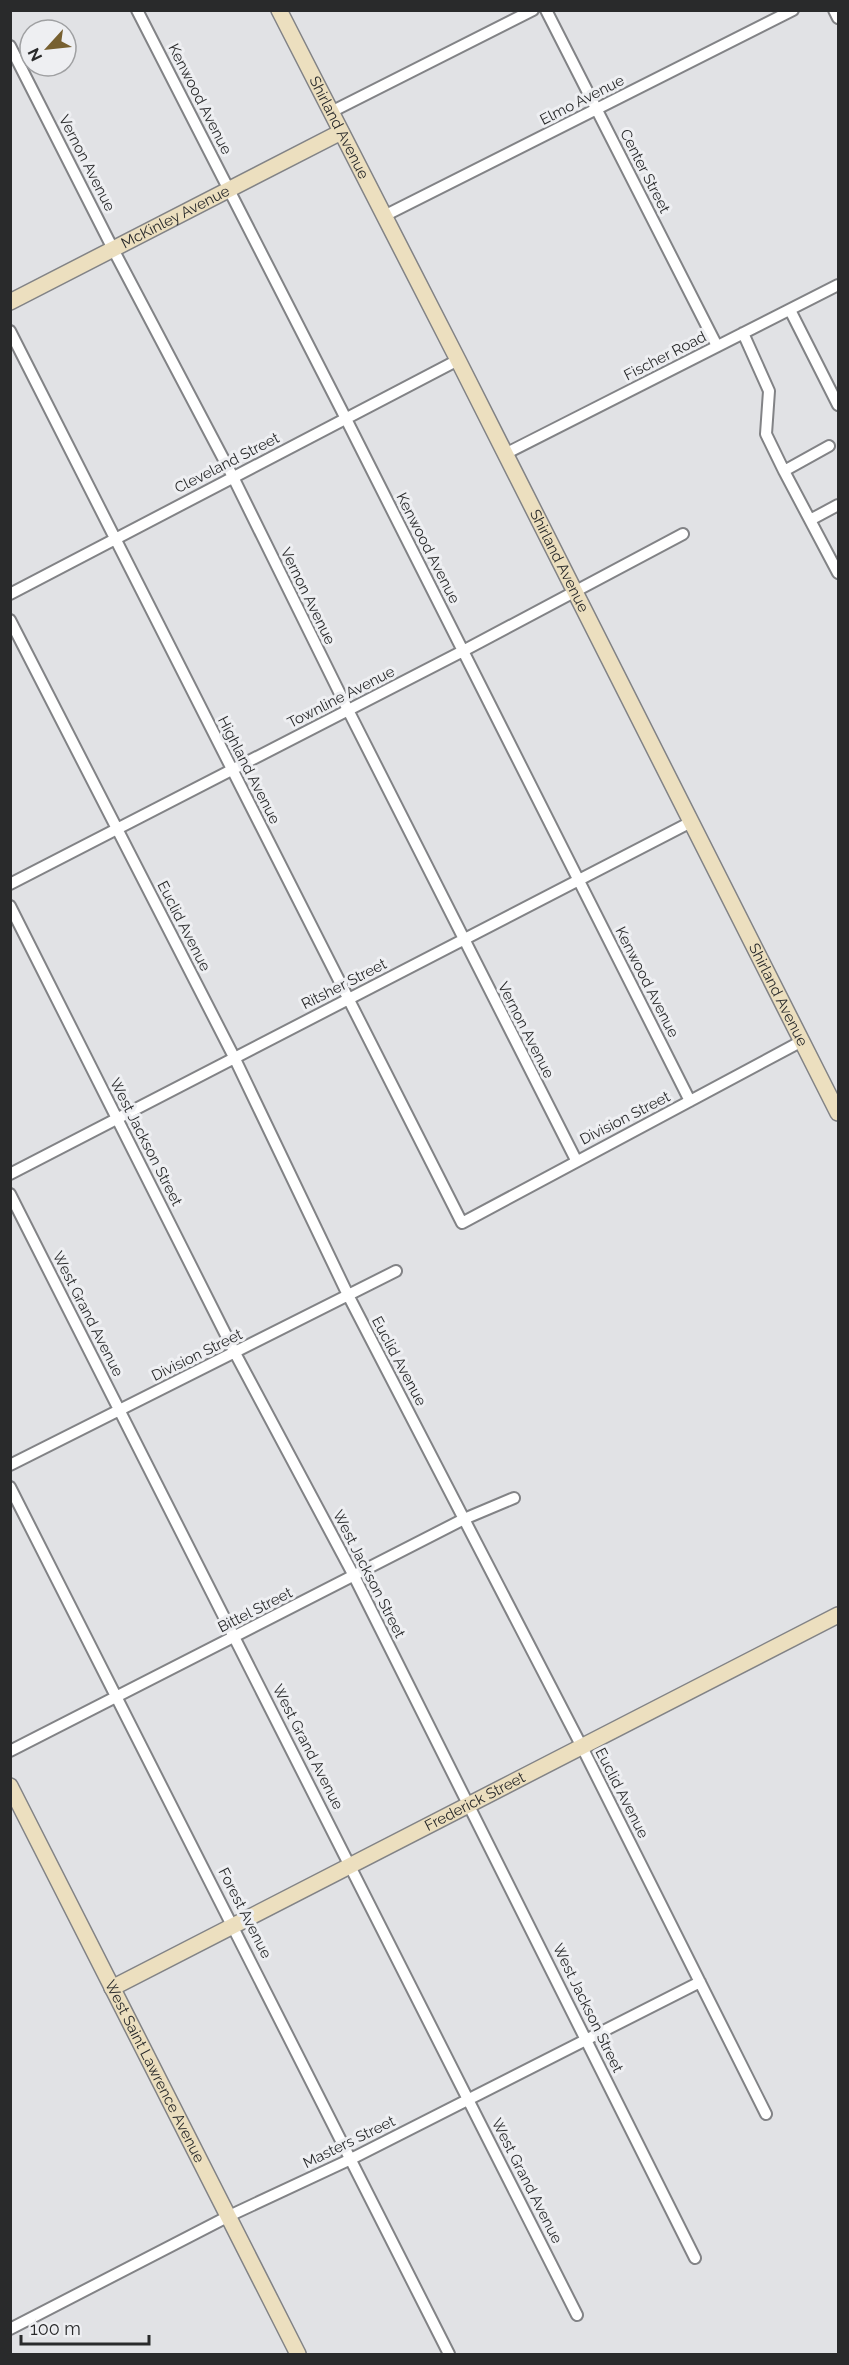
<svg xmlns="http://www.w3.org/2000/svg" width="849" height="2365" viewBox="0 0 849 2365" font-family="Raleway,sans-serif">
  <rect width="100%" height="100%" fill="#e1e2e5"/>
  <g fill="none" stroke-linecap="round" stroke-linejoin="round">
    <g stroke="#828386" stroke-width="14">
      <path id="street" d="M137,10L341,409L690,1101
        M546,10L717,346
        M834,10L838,18
        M10,46L114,251L233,477L348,710L576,1160
        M331,112L533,10
        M384,216L793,10
        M790,310L838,405
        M10,331L462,1223L802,1041
        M743,333L769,391L766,434L784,471L838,573
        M505,454L838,285
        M784,471L829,446
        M810,520L838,505
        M10,594L458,360
        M10,620L234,1057L348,1295L582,1747L766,2114
        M10,884L463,651L683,534
        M10,906L235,1353L354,1576L695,2258
        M10,1174L691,822
        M10,1194L577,2315
        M10,1465L396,1271
        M10,1487L449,2354
        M10,1751L464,1519L514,1498
        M10,2329L229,2216L351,2159L700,1982"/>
    </g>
    <g stroke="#828386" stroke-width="18">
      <g id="secondary">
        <path id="s1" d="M279,10L458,360L838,1113"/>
        <path id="s2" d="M10,302L341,132"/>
        <path id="s3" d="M10,1786L298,2354"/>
        <path id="s4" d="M112,1988L838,1615"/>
      </g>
    </g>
    <use href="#street" stroke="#fff" stroke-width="10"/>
    <use href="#secondary" stroke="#ecdfbf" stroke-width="15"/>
  </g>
  <g text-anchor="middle" stroke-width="6" stroke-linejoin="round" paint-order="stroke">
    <g font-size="15" fill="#292a2b" stroke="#eeeff2">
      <text transform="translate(200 99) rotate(63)" y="5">Kenwood Avenue</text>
      <text transform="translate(582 100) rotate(-27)" y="5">Elmo Avenue</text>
      <text dy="5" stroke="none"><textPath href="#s1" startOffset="132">Shirland Avenue</textPath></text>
      <text transform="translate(87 163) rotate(63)" y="5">Vernon Avenue</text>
      <text transform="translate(645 171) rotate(63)" y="5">Center Street</text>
      <text dy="5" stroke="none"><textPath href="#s2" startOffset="186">McKinley Avenue</textPath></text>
      <text transform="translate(665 356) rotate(-27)" y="5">Fischer Road</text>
      <text transform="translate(227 463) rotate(-27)" y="5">Cleveland Street</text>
      <text transform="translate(428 548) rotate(63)" y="5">Kenwood Avenue</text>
      <text dy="5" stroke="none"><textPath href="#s1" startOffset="618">Shirland Avenue</textPath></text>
      <text transform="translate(308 596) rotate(64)" y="5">Vernon Avenue</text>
      <text transform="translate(341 697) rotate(-27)" y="5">Townline Avenue</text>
      <text transform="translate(249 770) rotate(63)" y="5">Highland Avenue</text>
      <text transform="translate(184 926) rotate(63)" y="5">Euclid Avenue</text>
      <text transform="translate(647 982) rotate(63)" y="5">Kenwood Avenue</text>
      <text transform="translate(344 984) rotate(-27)" y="5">Ritsher Street</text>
      <text dy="5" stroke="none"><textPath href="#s1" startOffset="1104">Shirland Avenue</textPath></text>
      <text transform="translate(526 1030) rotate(63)" y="5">Vernon Avenue</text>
      <text transform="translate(625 1118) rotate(-27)" y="5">Division Street</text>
      <text transform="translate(146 1142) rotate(63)" y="5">West Jackson Street</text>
      <text transform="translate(88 1314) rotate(63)" y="5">West Grand Avenue</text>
      <text transform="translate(197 1355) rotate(-26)" y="5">Division Street</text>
      <text transform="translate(399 1361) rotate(62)" y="5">Euclid Avenue</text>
      <text transform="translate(369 1574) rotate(63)" y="5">West Jackson Street</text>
      <text transform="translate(255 1610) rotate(-27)" y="5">Bittel Street</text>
      <text transform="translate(308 1747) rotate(63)" y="5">West Grand Avenue</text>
      <text transform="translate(622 1793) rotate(63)" y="5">Euclid Avenue</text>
      <text dy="5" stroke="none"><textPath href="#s4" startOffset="408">Frederick Street</textPath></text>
      <text transform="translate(245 1913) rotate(63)" y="5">Forest Avenue</text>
      <text transform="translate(588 2008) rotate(64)" y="5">West Jackson Street</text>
      <text dy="5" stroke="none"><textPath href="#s3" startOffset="320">West Saint Lawrence Avenue</textPath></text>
      <text transform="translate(349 2142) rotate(-26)" y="5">Masters Street</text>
      <text transform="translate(527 2181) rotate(63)" y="5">West Grand Avenue</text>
    </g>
  </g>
  <rect width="849" height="2365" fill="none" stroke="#292a2b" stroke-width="24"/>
  <g transform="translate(48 48) rotate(243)"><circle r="28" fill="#eeeff2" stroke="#9fa0a2" stroke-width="1.5"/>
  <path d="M0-4.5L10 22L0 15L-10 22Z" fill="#776030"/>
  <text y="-9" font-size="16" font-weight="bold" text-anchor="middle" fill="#292a2b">N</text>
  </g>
  <path d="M21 2335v9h128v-9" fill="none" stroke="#292a2b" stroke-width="3"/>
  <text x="30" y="2335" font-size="18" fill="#292a2b" stroke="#eeeff2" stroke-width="4.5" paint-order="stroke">100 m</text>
</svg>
